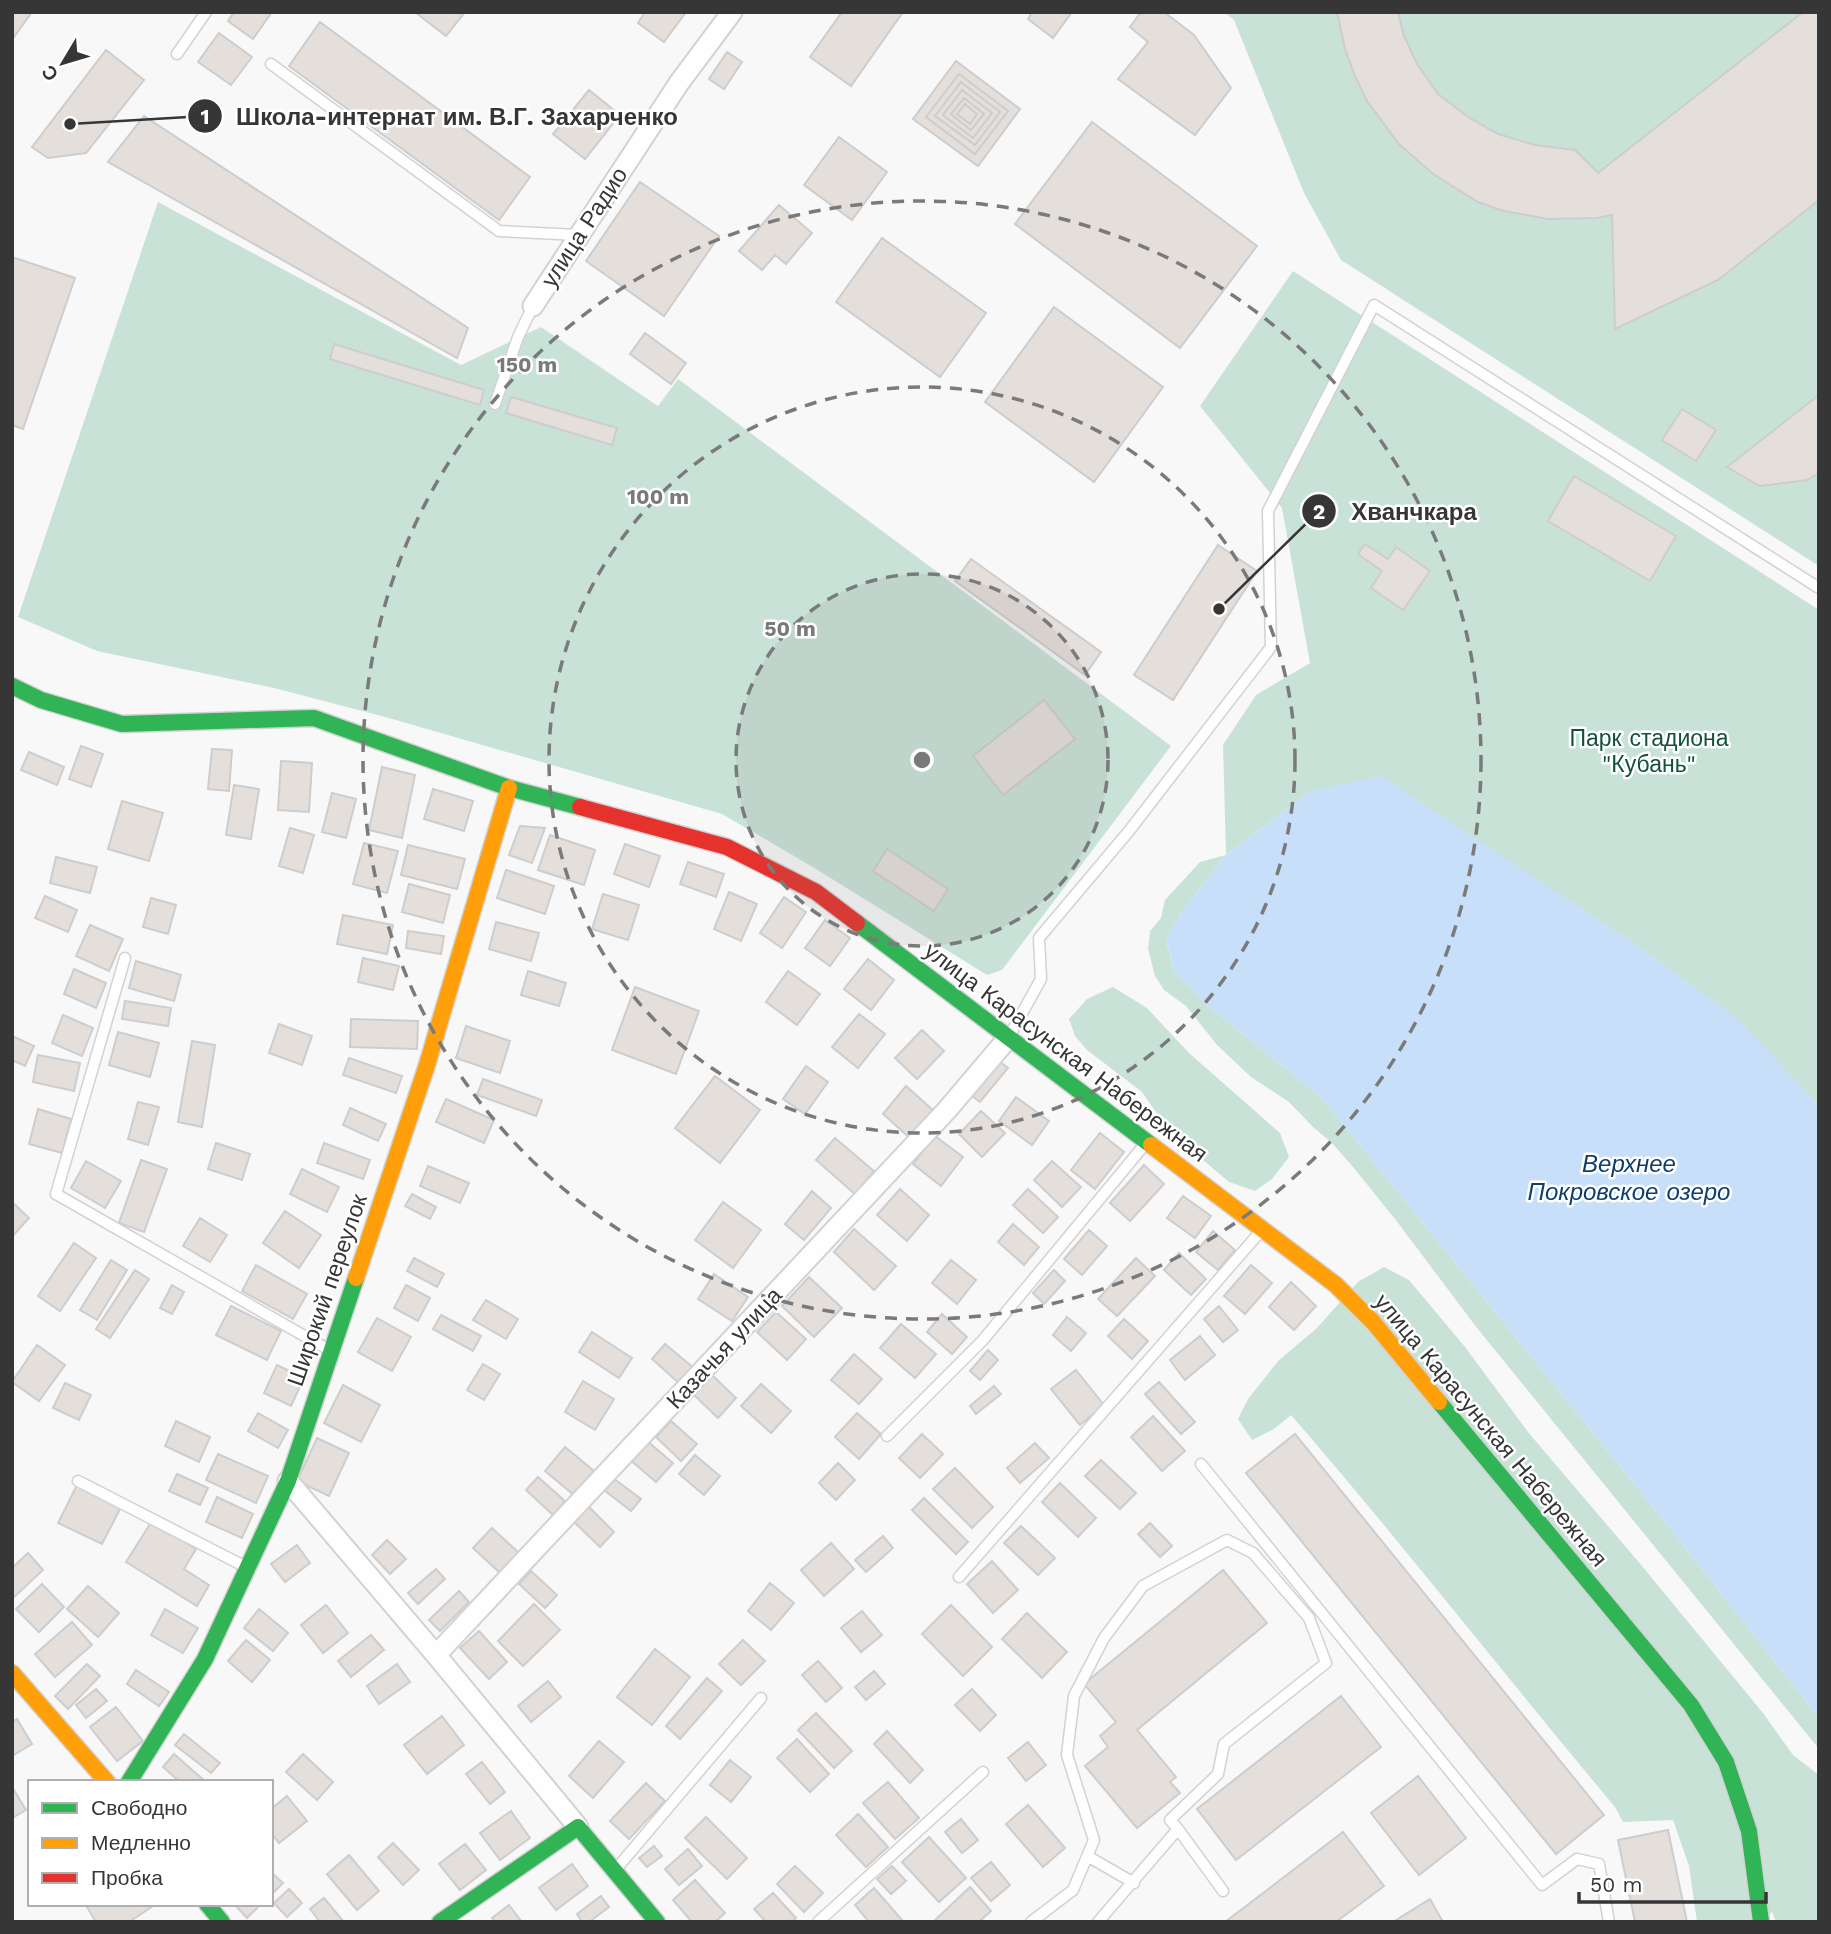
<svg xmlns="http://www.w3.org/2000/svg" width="1831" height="1934" viewBox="0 0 1831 1934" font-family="'Work Sans',sans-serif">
  <rect width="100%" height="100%" fill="#f8f8f9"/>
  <path fill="#c9e2d7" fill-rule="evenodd" d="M1224,12H1819V566L1341,260L1304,193L1234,20Z
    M158,202L461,365L541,327L658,406L678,379L1171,746L1002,970L987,975L811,866L722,814L389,718L274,688L97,651L18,617Z
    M1293,271L1819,610V1106L1736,1018L1635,944L1496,853L1311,791L1226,855L1181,913L1166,939L1174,971L1207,1005L1321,1097L1657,1512L1819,1718V1749L1477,1328L1395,1219L1353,1167L1332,1143L1313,1127L1289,1102L1251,1077L1217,1045L1186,1006L1164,990L1155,976L1148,949L1150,931L1161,918L1165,900L1200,862L1226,855L1223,745L1256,695L1310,663L1282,508L1200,406ZM1575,476L1676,536L1649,581L1548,521Z
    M1113,987L1147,1008L1189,1053L1280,1133L1289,1157L1272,1179L1255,1191L1229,1182L1170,1132L1142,1092L1087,1050L1075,1036L1069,1019L1087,999Z
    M1384,1267L1409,1280L1465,1347L1528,1432L1642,1566L1763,1713L1793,1755L1819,1775V1922H1776L1772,1912L1762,1922H1697L1689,1866L1673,1820L1623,1822L1615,1807C1506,1677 1402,1543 1291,1415L1274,1429L1252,1440L1238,1419L1248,1399L1279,1360L1316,1329L1358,1282Z"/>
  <path fill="#c8dff9" d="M1381,776L1635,944L1737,1018L1819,1106V1718L1657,1512L1321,1097L1207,1005L1174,971L1166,938L1181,913L1226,855L1311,791Z"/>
  <path fill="#e5dfdb" stroke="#cdcdce" stroke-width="2" d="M12,12H32L12,40Z
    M12,12H32L12,40Z
    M234,12H272L253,39L228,21Z
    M415,12H465L446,36Z
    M645,12H686L664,42L638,23Z
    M842,12H903L851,86L810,57Z
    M1032,12H1072L1053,38L1028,19Z
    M1141,12H1164L1194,35L1231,88L1195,135L1118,79L1148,42L1130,27Z
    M1337,12H1398L1404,36L1417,64L1438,94L1468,117L1498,134L1535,145L1575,150L1598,173L1803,12H1819V200L1718,280L1615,329L1612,215L1597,218L1548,219L1504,211L1478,202L1433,174L1399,144L1367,101L1355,76L1345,49Z
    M320,22L530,177L499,220L289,66Z
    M219,33L252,57L231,85L198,62Z
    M106,50L144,80L86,153L48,158L32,147Z
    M727,52L742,62L724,89L709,79Z
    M956,61L1020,109L978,166L913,119Z
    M959,74L1008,111L975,154L926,117Z
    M961,82L1000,112L975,145L935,116Z
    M589,90L620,115L585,159L553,134Z
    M962,90L992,113L973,138L943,115Z
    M964,98L984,114L971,130L951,114Z
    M965,104L977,114L970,124L957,114Z
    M144,116L468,328L457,358L108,162Z
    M1092,122L1257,246L1180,348L1015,224Z
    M839,137L887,172L852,220L804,185Z
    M640,182L719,236L664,316L586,261Z
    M779,205L812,233L786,264L775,255L762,270L739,251Z
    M882,238L986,313L940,377L836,302Z
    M12,257L75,278L23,429L12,425Z
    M1054,307L1163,387L1094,482L985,402Z
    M645,333L686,363L671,384L630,354Z
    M334,344L484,390L480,405L330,359Z
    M1819,395V473L1807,480L1760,486L1727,467Z
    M511,397L617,428L612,445L506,413Z
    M1682,409L1716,430L1696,461L1662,440Z
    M1574,476L1676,536L1650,581L1548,521Z
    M1365,544L1388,559L1396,547L1430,571L1403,610L1371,588L1382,571L1358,554Z
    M1218,545L1257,571L1173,700L1134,675Z
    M971,559L1101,652L1085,675L955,581Z
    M1044,700L1075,739L1003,795L973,756Z
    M81,746L103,754L91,787L69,779Z
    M212,749L232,750L229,791L208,789Z
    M29,752L64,767L57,785L21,770Z
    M281,761L312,763L309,812L278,810Z
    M382,767L415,775L402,838L369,830Z
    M234,785L259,789L251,839L226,835Z
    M433,789L473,801L464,831L424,819Z
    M332,793L356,799L346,838L322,832Z
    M122,801L163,813L149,861L108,849Z
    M520,826L545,828L532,863L509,855Z
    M290,828L314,835L303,873L279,866Z
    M550,835L595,850L584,885L538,870Z
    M364,843L398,851L387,893L353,884Z
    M625,844L660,856L649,887L614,874Z
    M408,845L465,859L457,889L401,875Z
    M887,849L948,889L934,911L873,871Z
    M56,857L97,867L90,893L50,883Z
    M688,862L724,874L716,897L680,884Z
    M506,870L554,886L545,914L497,898Z
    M409,884L450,895L443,923L402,912Z
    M729,892L757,904L741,941L714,929Z
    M603,894L639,905L628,940L592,929Z
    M45,896L77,910L68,932L35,918Z
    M784,897L806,912L782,948L760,933Z
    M151,898L176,905L168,934L143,927Z
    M343,915L393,925L387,954L337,944Z
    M825,920L850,938L830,966L805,948Z
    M496,922L539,933L531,961L489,949Z
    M90,925L123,939L109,971L76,956Z
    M408,931L444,936L441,954L406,948Z
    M363,958L399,966L393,990L358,982Z
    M868,959L894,980L871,1010L844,989Z
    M136,961L181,975L174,1001L129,988Z
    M74,969L106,983L96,1008L64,994Z
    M528,971L566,983L559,1006L521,995Z
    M788,971L820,994L797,1025L766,1002Z
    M635,987L699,1011L676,1074L612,1050Z
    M125,1001L171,1008L168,1026L122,1019Z
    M859,1014L885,1034L858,1068L832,1047Z
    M63,1015L93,1028L82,1056L52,1043Z
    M351,1019L418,1021L417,1049L350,1047Z
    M279,1024L312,1036L302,1065L269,1053Z
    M466,1026L510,1041L500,1073L456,1058Z
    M922,1030L944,1051L917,1079L895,1058Z
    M118,1032L159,1043L150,1077L109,1065Z
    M12,1036L34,1046L25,1066L12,1060Z
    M192,1041L215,1045L202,1127L178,1122Z
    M38,1055L80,1063L74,1091L33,1082Z
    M349,1058L402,1076L396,1093L343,1075Z
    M1000,1062L1008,1068L980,1102L972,1096Z
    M806,1066L828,1082L805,1114L783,1099Z
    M715,1076L760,1110L720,1163L675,1128Z
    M483,1079L542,1100L536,1116L477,1095Z
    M906,1086L934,1111L911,1139L883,1114Z
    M1016,1097L1049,1121L1032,1145L999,1121Z
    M446,1099L494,1120L484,1143L436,1122Z
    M138,1102L159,1107L148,1145L128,1139Z
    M350,1108L386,1124L378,1141L343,1125Z
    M38,1109L71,1119L62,1153L29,1144Z
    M981,1111L1005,1133L982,1157L959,1134Z
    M1100,1133L1124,1152L1095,1189L1071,1170Z
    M935,1136L963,1157L941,1186L913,1164Z
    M835,1138L874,1171L855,1194L816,1160Z
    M216,1143L250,1154L242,1180L208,1169Z
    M324,1143L370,1160L363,1179L317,1163Z
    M141,1160L167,1169L144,1232L119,1223Z
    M86,1161L121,1181L105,1208L71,1188Z
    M1052,1161L1081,1187L1062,1207L1034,1180Z
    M1144,1165L1164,1184L1130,1221L1110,1203Z
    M428,1166L469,1183L460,1203L420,1186Z
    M302,1169L339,1187L327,1212L290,1194Z
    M900,1189L929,1215L907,1241L877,1215Z
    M1028,1189L1058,1217L1043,1233L1013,1205Z
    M812,1191L831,1208L804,1240L785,1224Z
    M412,1194L436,1207L430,1219L405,1206Z
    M1183,1196L1211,1216L1195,1238L1167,1218Z
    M12,1202L29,1218L12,1237Z
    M723,1202L761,1230L733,1268L695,1240Z
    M285,1211L321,1235L299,1268L263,1243Z
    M200,1218L227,1235L210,1262L183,1246Z
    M1013,1224L1039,1247L1024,1265L998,1242Z
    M854,1229L896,1266L874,1290L834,1252Z
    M1089,1230L1107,1246L1082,1275L1064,1259Z
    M1213,1231L1235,1250L1218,1270L1196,1252Z
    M74,1243L96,1258L60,1311L38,1296Z
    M1179,1253L1206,1279L1191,1295L1164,1270Z
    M414,1258L444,1274L437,1287L407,1271Z
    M1136,1258L1155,1276L1117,1316L1098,1299Z
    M111,1260L127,1270L97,1320L80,1310Z
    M951,1260L976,1280L957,1304L932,1283Z
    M256,1265L307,1294L293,1319L242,1291Z
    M1251,1265L1272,1283L1245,1314L1224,1296Z
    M135,1270L149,1279L110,1338L96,1329Z
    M1054,1270L1065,1281L1044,1304L1033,1293Z
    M714,1274L748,1297L732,1321L698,1299Z
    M809,1277L842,1308L814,1337L782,1306Z
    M1291,1282L1316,1306L1294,1330L1269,1307Z
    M172,1285L184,1292L172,1314L160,1308Z
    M406,1285L430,1298L418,1321L394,1308Z
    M486,1300L518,1319L506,1339L473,1320Z
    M231,1306L281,1331L267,1360L216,1335Z
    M1219,1306L1238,1330L1223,1342L1204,1319Z
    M776,1312L806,1339L787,1360L757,1332Z
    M942,1314L967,1337L952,1354L927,1332Z
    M441,1315L481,1336L473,1351L433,1329Z
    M1067,1317L1086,1333L1071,1351L1053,1335Z
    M377,1318L411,1337L392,1371L358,1352Z
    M1124,1319L1148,1341L1132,1359L1108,1336Z
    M901,1324L936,1354L915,1378L880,1348Z
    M592,1332L632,1358L619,1378L579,1352Z
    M1200,1336L1215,1355L1185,1380L1170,1360Z
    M665,1344L694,1368L680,1384L652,1359Z
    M37,1345L65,1365L39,1401L12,1382Z
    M988,1350L998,1360L980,1380L970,1371Z
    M854,1354L882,1379L859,1404L831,1380Z
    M483,1364L500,1374L484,1400L467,1390Z
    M277,1365L304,1378L291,1406L264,1393Z
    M1076,1370L1104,1405L1080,1425L1051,1389Z
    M711,1374L736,1398L718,1418L693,1394Z
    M583,1381L614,1399L595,1430L565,1412Z
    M1159,1382L1195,1422L1181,1434L1145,1394Z
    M65,1383L91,1395L79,1420L53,1408Z
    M761,1384L791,1411L771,1433L741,1406Z
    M343,1385L380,1405L361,1442L324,1423Z
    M994,1386L1001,1394L976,1414L970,1406Z
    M258,1413L288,1430L278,1448L248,1431Z
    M857,1413L881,1434L859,1459L835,1437Z
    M1153,1416L1185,1451L1162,1471L1131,1437Z
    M176,1421L210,1437L199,1462L165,1446Z
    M671,1421L697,1444L681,1461L656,1437Z
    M922,1434L943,1454L920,1478L899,1458Z
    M1295,1434L1604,1815L1556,1854L1246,1473Z
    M317,1438L349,1453L329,1496L297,1481Z
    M646,1440L673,1463L656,1482L629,1459Z
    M1035,1443L1049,1458L1020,1483L1007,1468Z
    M565,1447L594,1471L574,1495L545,1471Z
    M218,1454L268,1476L256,1503L206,1480Z
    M695,1455L720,1476L704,1495L679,1474Z
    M1101,1460L1136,1493L1120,1509L1085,1476Z
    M838,1463L855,1480L836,1500L819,1483Z
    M955,1468L993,1507L972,1528L933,1489Z
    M177,1474L208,1488L200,1505L169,1491Z
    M538,1477L565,1501L553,1515L526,1490Z
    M613,1478L641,1499L631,1511L604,1490Z
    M1060,1483L1096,1518L1078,1537L1042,1502Z
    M77,1485L121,1507L102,1544L58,1523Z
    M217,1497L253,1514L242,1538L206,1522Z
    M924,1498L968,1542L956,1554L912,1510Z
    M588,1506L614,1532L600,1547L573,1521Z
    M152,1521L196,1549L184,1569L209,1585L197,1606L126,1562Z
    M1150,1523L1172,1546L1160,1557L1138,1534Z
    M1021,1526L1055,1558L1038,1575L1004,1543Z
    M492,1528L519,1553L500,1573L473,1548Z
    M883,1536L893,1548L866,1572L855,1560Z
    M387,1540L406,1559L390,1574L372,1555Z
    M831,1543L854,1569L824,1596L801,1570Z
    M297,1545L310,1563L285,1582L271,1564Z
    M28,1553L43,1570L12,1599V1568Z
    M992,1561L1018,1590L993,1613L967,1584Z
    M436,1569L445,1579L418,1604L408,1593Z
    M1223,1570L1267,1623L1137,1730L1176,1777L1170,1782L1180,1793L1137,1828L1085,1766L1108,1747L1100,1736L1116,1722L1084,1684Z
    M531,1571L557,1595L545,1608L519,1584Z
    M770,1583L794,1603L771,1630L748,1611Z
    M42,1584L64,1607L39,1632L16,1609Z
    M88,1586L119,1613L98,1637L67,1609Z
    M459,1591L469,1602L440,1631L429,1620Z
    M534,1604L560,1630L523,1666L498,1641Z
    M326,1605L348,1633L323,1653L301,1625Z
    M951,1605L992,1647L963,1676L922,1634Z
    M165,1609L198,1628L183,1653L151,1635Z
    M259,1609L288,1633L273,1651L244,1628Z
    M862,1611L882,1635L861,1652L841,1628Z
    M1027,1613L1067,1652L1042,1678L1002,1639Z
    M72,1622L92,1645L55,1677L35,1654Z
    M479,1631L507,1662L489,1679L460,1648Z
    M371,1635L384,1650L351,1677L338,1661Z
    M246,1640L270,1660L252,1682L228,1661Z
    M743,1640L765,1661L741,1685L719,1664Z
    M655,1649L690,1677L652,1725L617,1697Z
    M818,1661L842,1688L826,1702L802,1675Z
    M87,1664L100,1676L68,1709L55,1696Z
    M397,1664L410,1682L379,1704L367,1686Z
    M136,1670L169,1692L159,1706L127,1684Z
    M874,1671L885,1684L866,1700L855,1687Z
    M707,1678L722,1691L680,1739L666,1726Z
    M548,1681L561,1697L531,1722L518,1706Z
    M96,1689L107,1701L86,1718L76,1705Z
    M972,1689L996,1715L980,1731L955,1705Z
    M1341,1696L1381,1747L1236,1860L1197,1809Z
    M116,1707L143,1741L117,1761L90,1727Z
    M816,1713L852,1751L834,1768L798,1730Z
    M442,1716L464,1745L427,1774L404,1745Z
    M17,1719L32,1744L12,1756V1722Z
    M887,1731L923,1770L910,1783L874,1744Z
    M184,1734L220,1763L211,1773L175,1745Z
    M797,1739L829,1774L810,1792L777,1758Z
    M599,1741L624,1762L593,1798L569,1776Z
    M1028,1742L1046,1765L1026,1781L1008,1758Z
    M174,1754L206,1782H180L163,1767Z
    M303,1754L333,1782L317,1800L286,1772Z
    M730,1760L751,1777L731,1802L710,1785Z
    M482,1762L505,1792L490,1804L466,1774Z
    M1418,1776L1466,1838L1419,1875L1371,1813Z
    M888,1782L919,1818L895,1839L863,1803Z
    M646,1783L665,1801L629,1839L610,1821Z
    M12,1787L26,1810L12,1818Z
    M287,1796L307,1821L279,1843L271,1833V1809Z
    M1028,1805L1065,1848L1043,1867L1006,1824Z
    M511,1811L530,1838L500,1860L480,1833Z
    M858,1814L888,1847L866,1867L836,1835Z
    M706,1817L747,1858L727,1879L685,1838Z
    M961,1819L978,1840L962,1853L945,1832Z
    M1668,1830L1687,1922H1635L1618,1840Z
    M1343,1832L1384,1886L1336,1922H1225Z
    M929,1837L966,1878L939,1902L902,1862Z
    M393,1843L419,1870L403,1885L378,1857Z
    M465,1844L486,1870L460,1890L439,1864Z
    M654,1846L662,1856L647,1867L639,1858Z
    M688,1849L702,1866L679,1885L665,1869Z
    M349,1855L379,1891L357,1910L327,1874Z
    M991,1862L1010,1885L991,1901L971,1878Z
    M572,1864L588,1886L556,1910L539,1888Z
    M795,1866L823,1893L804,1912L777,1884Z
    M892,1866L906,1881L891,1894L877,1879Z
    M271,1872L283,1883L271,1895Z
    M695,1880L725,1913L715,1922H692L673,1900Z
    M970,1887L991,1911L979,1922H933Z
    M874,1888L902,1920L900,1922H869L855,1905Z
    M289,1889L302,1903L287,1917L274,1903Z
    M773,1893L796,1918L792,1922H766L754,1909Z
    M601,1896L609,1907L589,1922H582L577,1914Z
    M324,1898L344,1922H320L310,1909Z
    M1430,1899L1443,1922H1393Z
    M92,1904H156L129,1922H96L87,1907Z
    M234,1904H261L247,1918Z
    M509,1905L522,1922H495L492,1918Z"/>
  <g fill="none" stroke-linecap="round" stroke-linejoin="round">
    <g stroke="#d2d2d2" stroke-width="13">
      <path id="lane" d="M177,54L206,12
        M271,64L499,231L578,235
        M495,404L518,337L533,306
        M125,958L56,1194L329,1350
        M1010,1035L1041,979L1039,938L1129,831L1271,647L1268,511L1374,305L1819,588
        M887,1436L983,1340L1146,1143
        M1201,1464L1542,1885L1577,1859L1599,1864L1609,1922
        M78,1481L244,1566
        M959,1577L1261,1231
        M1089,1857L1134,1883
        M617,1868L761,1698
        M818,1922L983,1772
        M1031,1922L1073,1890L1094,1840L1067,1755L1074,1696L1104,1638L1143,1586L1227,1540L1253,1553L1309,1618L1326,1663L1224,1744L1218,1774L1170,1820L1178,1829
        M1098,1922L1178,1829L1223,1891"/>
    </g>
    <g stroke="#d2d2d2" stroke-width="23">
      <path id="street" d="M533,306L679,83L732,12
        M288,1481L436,1655L578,1827
        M436,1655L947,1110L1008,1038"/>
    </g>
    <g stroke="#d2d2d2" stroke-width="19">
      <path id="fast" d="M12,686L41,700L122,724L314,718L509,788L580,807
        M857,923L1151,1145
        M1439,1402L1691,1705L1726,1762L1749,1831L1761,1922
        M129,1782L205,1659L288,1481L356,1278
        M207,1904L222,1922
        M440,1922L578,1827L657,1922"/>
    </g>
    <g stroke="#d2d2d2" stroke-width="19">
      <path id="slow" d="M1151,1145L1336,1285L1373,1322L1439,1402
        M356,1278L427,1065L509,788
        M12,1673L107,1782"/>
    </g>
    <g stroke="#d2d2d2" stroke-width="19">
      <path id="jam" d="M580,807L727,847L816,892L857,923"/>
    </g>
    <use href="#lane" stroke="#fefefe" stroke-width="10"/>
    <use href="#street" stroke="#fefefe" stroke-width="19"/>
    <use href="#fast" stroke="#30b455" stroke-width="16"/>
    <use href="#slow" stroke="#ff9f0a" stroke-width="16"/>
    <use href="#jam" stroke="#e5322d" stroke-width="16"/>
  </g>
  <circle cx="922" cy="760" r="186" fill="#7a7a7b" fill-opacity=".12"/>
  <g fill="none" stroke="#7a7a7b" stroke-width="3.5" stroke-dasharray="12 9">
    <circle cx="922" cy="760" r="186"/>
    <circle cx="922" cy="760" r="373"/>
    <circle cx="922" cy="760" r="559"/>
  </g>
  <g text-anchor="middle" stroke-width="5" stroke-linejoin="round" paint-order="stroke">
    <g font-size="23" fill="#363637" stroke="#fff">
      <text transform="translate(584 227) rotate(-57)" y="8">улица Радио</text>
      <text transform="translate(1066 1052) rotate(37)" y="8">улица Карасунская Набережная</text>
      <text transform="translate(327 1290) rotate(-71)" y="8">Широкий переулок</text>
      <text transform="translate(724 1348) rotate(-47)" y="8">Казачья улица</text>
      <text transform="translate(1491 1430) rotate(50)" y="8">улица Карасунская Набережная</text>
    </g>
    <g font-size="23" fill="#12523b" stroke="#fff">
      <text x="1649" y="746">Парк стадиона<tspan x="1649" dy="26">"Кубань"</tspan></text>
    </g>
    <g font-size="24" font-style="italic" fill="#103f6c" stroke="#fff">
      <text x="1629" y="1172">Верхнее<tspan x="1629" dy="28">Покровское озеро</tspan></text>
    </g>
  </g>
  <circle cx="922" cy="760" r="10" fill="#7a7a7b" stroke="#fff" stroke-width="3.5"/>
  <g font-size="21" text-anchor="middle" font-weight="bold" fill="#7a7a7b" stroke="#fff" stroke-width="5" stroke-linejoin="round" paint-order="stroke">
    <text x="527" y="372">150 m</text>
    <text x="658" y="504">100 m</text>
    <text x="790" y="636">50 m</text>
  </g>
  <path fill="none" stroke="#363637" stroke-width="2.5" d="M70 124L205 116M1219 609L1319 511"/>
  <g fill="#363637" stroke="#fff" stroke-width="2.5">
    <circle cx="70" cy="124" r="7"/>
    <circle cx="1219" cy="609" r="7"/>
    <circle cx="205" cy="116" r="18"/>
    <circle cx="1319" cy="511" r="18"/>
  </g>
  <g font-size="21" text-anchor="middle" font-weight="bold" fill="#fff">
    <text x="205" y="124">1</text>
    <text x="1319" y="519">2</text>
  </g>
  <g font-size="24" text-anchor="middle" font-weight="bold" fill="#363637" stroke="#fff" stroke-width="5" stroke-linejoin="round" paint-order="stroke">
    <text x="457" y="125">Школа-интернат им. В.Г. Захарченко</text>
    <text x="1414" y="520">Хванчкара</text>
  </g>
  <rect width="1831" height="1934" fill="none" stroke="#363637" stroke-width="28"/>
  <rect x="28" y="1780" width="245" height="126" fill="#ffffff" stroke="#afafaf" stroke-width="2"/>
  <rect x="42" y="1803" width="35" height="10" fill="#30b455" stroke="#afafaf" stroke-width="2"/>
  <text x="91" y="1815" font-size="21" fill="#363637">Свободно</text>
  <rect x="42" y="1838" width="35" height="10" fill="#ff9f0a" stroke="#afafaf" stroke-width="2"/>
  <text x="91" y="1850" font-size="21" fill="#363637">Медленно</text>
  <rect x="42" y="1873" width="35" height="10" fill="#e5322d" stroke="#afafaf" stroke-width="2"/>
  <text x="91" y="1885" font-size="21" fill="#363637">Пробка</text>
  <g transform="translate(63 63) rotate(232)" stroke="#ffffff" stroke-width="5" paint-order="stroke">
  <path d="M0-5L12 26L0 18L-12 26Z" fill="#363637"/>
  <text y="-10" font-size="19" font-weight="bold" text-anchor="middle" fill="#363637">С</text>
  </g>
  <path d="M1579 1892v10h187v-10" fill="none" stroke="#363637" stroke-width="3.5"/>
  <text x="1590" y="1892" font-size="21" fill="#363637" stroke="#ffffff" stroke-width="5" paint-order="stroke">50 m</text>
</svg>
